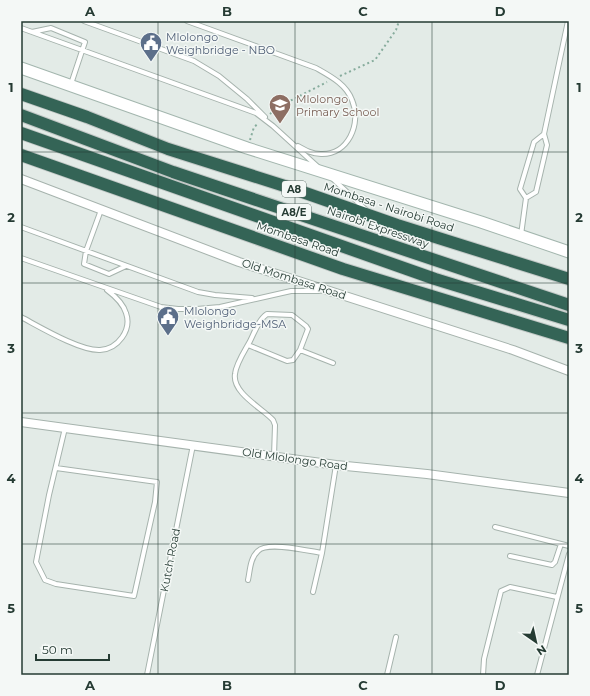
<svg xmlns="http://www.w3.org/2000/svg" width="590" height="696" viewBox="0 0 590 696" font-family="Montserrat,sans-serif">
  <rect width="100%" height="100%" fill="#e3ebe7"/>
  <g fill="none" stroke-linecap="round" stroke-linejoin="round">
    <g stroke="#a6b3ad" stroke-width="6">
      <path id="lane" d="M84,21L194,61L219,76L247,99L265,117
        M187,21L316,68C330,76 346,84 352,100C362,124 348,155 321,154C312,154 305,150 298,146
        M21,28L256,113L273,126L318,167
        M32,32L51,28L85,42L71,84
        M332,178L365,209
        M526,198L536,192L547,145L544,134L568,21
        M101,210L86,251L84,264L109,274L126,266
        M21,227L198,292L215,295L252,298
        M521,235L526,198L520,189L534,142L544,134
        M21,258L161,307L178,309H197L220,307L291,291H319
        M21,317C40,327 80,351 100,350C118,349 132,330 126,313C123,303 115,296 107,290
        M248,345L287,361L293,360L300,350
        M274,456L275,425L273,420C262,408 232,393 235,374C236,364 244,352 249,343C254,334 258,320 267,314L292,315L306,326L308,329L300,350L333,363
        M56,468L157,482L155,502L134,596L56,584L45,580L36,562L49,495L65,428
        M495,527L569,546
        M510,556L552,565L555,562L561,544
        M248,580C250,571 250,558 258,551C267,541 309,551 322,553
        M313,592L322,553L336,465
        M147,675L193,445
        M387,675L396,637
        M483,675L484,659L501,591L510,587L557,597
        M537,675L569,554"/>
    </g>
    <g stroke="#a6b3ad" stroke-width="10">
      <path id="street" d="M21,179L239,262L513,350L569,371
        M21,422L336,465L427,474L569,493"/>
    </g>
    <g stroke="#a3b6ae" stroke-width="13">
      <path id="secondary" d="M21,68L247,148L481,222L569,252"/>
    </g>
    <g stroke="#c2c8c6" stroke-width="14">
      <path id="highway" d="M21,94L87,117L168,149L291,188L397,225L569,279
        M21,115L173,172L569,305
        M21,133L435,279L569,320
        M21,155L343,269L569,338"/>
    </g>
    <path stroke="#87ac9d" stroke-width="2" stroke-dasharray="2 3" stroke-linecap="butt" d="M340,76L375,60L396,30L399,21
      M270,114L280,106L327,82
      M250,140L254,127L259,123"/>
    <use href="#lane" stroke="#fff" stroke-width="4"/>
    <use href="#street" stroke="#fff" stroke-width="8"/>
    <use href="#secondary" stroke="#fff" stroke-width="11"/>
    <use href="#highway" stroke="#346456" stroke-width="12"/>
  </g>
  <path fill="none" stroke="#253b33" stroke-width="1" stroke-opacity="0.55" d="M158,21V675M295,21V675M432,21V675M21,152H569M21,283H569M21,413H569M21,544H569"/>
  <defs>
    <g id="civic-pin" transform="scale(1.15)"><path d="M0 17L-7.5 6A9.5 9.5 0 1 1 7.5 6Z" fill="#5c6f8a" stroke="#f4f8f6"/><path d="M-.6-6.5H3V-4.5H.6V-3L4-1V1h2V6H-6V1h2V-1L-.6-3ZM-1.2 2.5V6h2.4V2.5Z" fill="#fff"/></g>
    <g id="school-pin" transform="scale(1.15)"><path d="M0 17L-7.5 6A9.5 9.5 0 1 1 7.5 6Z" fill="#8d6e63" stroke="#f4f8f6"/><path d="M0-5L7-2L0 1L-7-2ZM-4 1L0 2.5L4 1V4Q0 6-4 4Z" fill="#fff"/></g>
  </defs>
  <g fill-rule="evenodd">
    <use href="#civic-pin" x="151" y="43"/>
    <use href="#school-pin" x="280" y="105"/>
    <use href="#civic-pin" x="168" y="317"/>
  </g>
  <g text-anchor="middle" stroke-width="3" stroke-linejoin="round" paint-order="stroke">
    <g fill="#f4f8f6" stroke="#63746e" stroke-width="1">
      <rect x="282" y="181" width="24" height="16" rx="3"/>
      <rect x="277" y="204" width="34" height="16" rx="3"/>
    </g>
    <g font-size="10" font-weight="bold" fill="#253b33">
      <text x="294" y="193">A8</text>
      <text x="294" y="216">A8/E</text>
    </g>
    <g font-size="11" fill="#4e5e75" stroke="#f4f8f6" text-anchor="start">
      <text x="166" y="41">Mlolongo<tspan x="166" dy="13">Weighbridge - NBO</tspan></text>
      <text x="184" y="315">Mlolongo<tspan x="184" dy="13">Weighbridge-MSA</tspan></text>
    </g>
    <g font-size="11" fill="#785e54" stroke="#f4f8f6" text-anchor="start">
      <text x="296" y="103">Mlolongo<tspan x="296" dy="13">Primary School</tspan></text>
    </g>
    <g font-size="11" fill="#253b33" stroke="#f4f8f6">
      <text transform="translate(389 207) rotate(18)" y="4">Mombasa - Nairobi Road</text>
      <text transform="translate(378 227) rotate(19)" y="4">Nairobi Expressway</text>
      <text transform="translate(298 239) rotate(19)" y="4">Mombasa Road</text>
      <text transform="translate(294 279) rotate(18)" y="4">Old Mombasa Road</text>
      <text transform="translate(295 459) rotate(8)" y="4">Old Mlolongo Road</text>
      <text transform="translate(170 560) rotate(-79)" y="4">Kutch Road</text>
    </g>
  </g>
  <rect width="590" height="696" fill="none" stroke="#f4f8f6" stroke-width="44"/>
  <g transform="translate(536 642) rotate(146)" stroke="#f4f8f6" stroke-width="3" paint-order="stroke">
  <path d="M0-3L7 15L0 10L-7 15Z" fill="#253b33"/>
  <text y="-6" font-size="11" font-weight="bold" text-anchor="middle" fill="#253b33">N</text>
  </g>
  <path d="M36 654v6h73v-6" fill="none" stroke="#253b33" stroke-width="2"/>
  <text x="42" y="654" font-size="12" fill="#253b33" stroke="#f4f8f6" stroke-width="3" paint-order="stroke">50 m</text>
  <rect x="22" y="22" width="546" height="652" fill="none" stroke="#253b33" stroke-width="1.5"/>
  <g font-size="13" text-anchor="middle" font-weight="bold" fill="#253b33">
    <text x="90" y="16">A</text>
    <text x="227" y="16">B</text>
    <text x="363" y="16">C</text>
    <text x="500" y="16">D</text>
    <text x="11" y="92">1</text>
    <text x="579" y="92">1</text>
    <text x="11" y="222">2</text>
    <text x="579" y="222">2</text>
    <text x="11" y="353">3</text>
    <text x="579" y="353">3</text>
    <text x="11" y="483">4</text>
    <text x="579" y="483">4</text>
    <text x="11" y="613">5</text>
    <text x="579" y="613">5</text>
    <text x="90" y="690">A</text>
    <text x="227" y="690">B</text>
    <text x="363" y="690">C</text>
    <text x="500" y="690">D</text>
  </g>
</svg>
